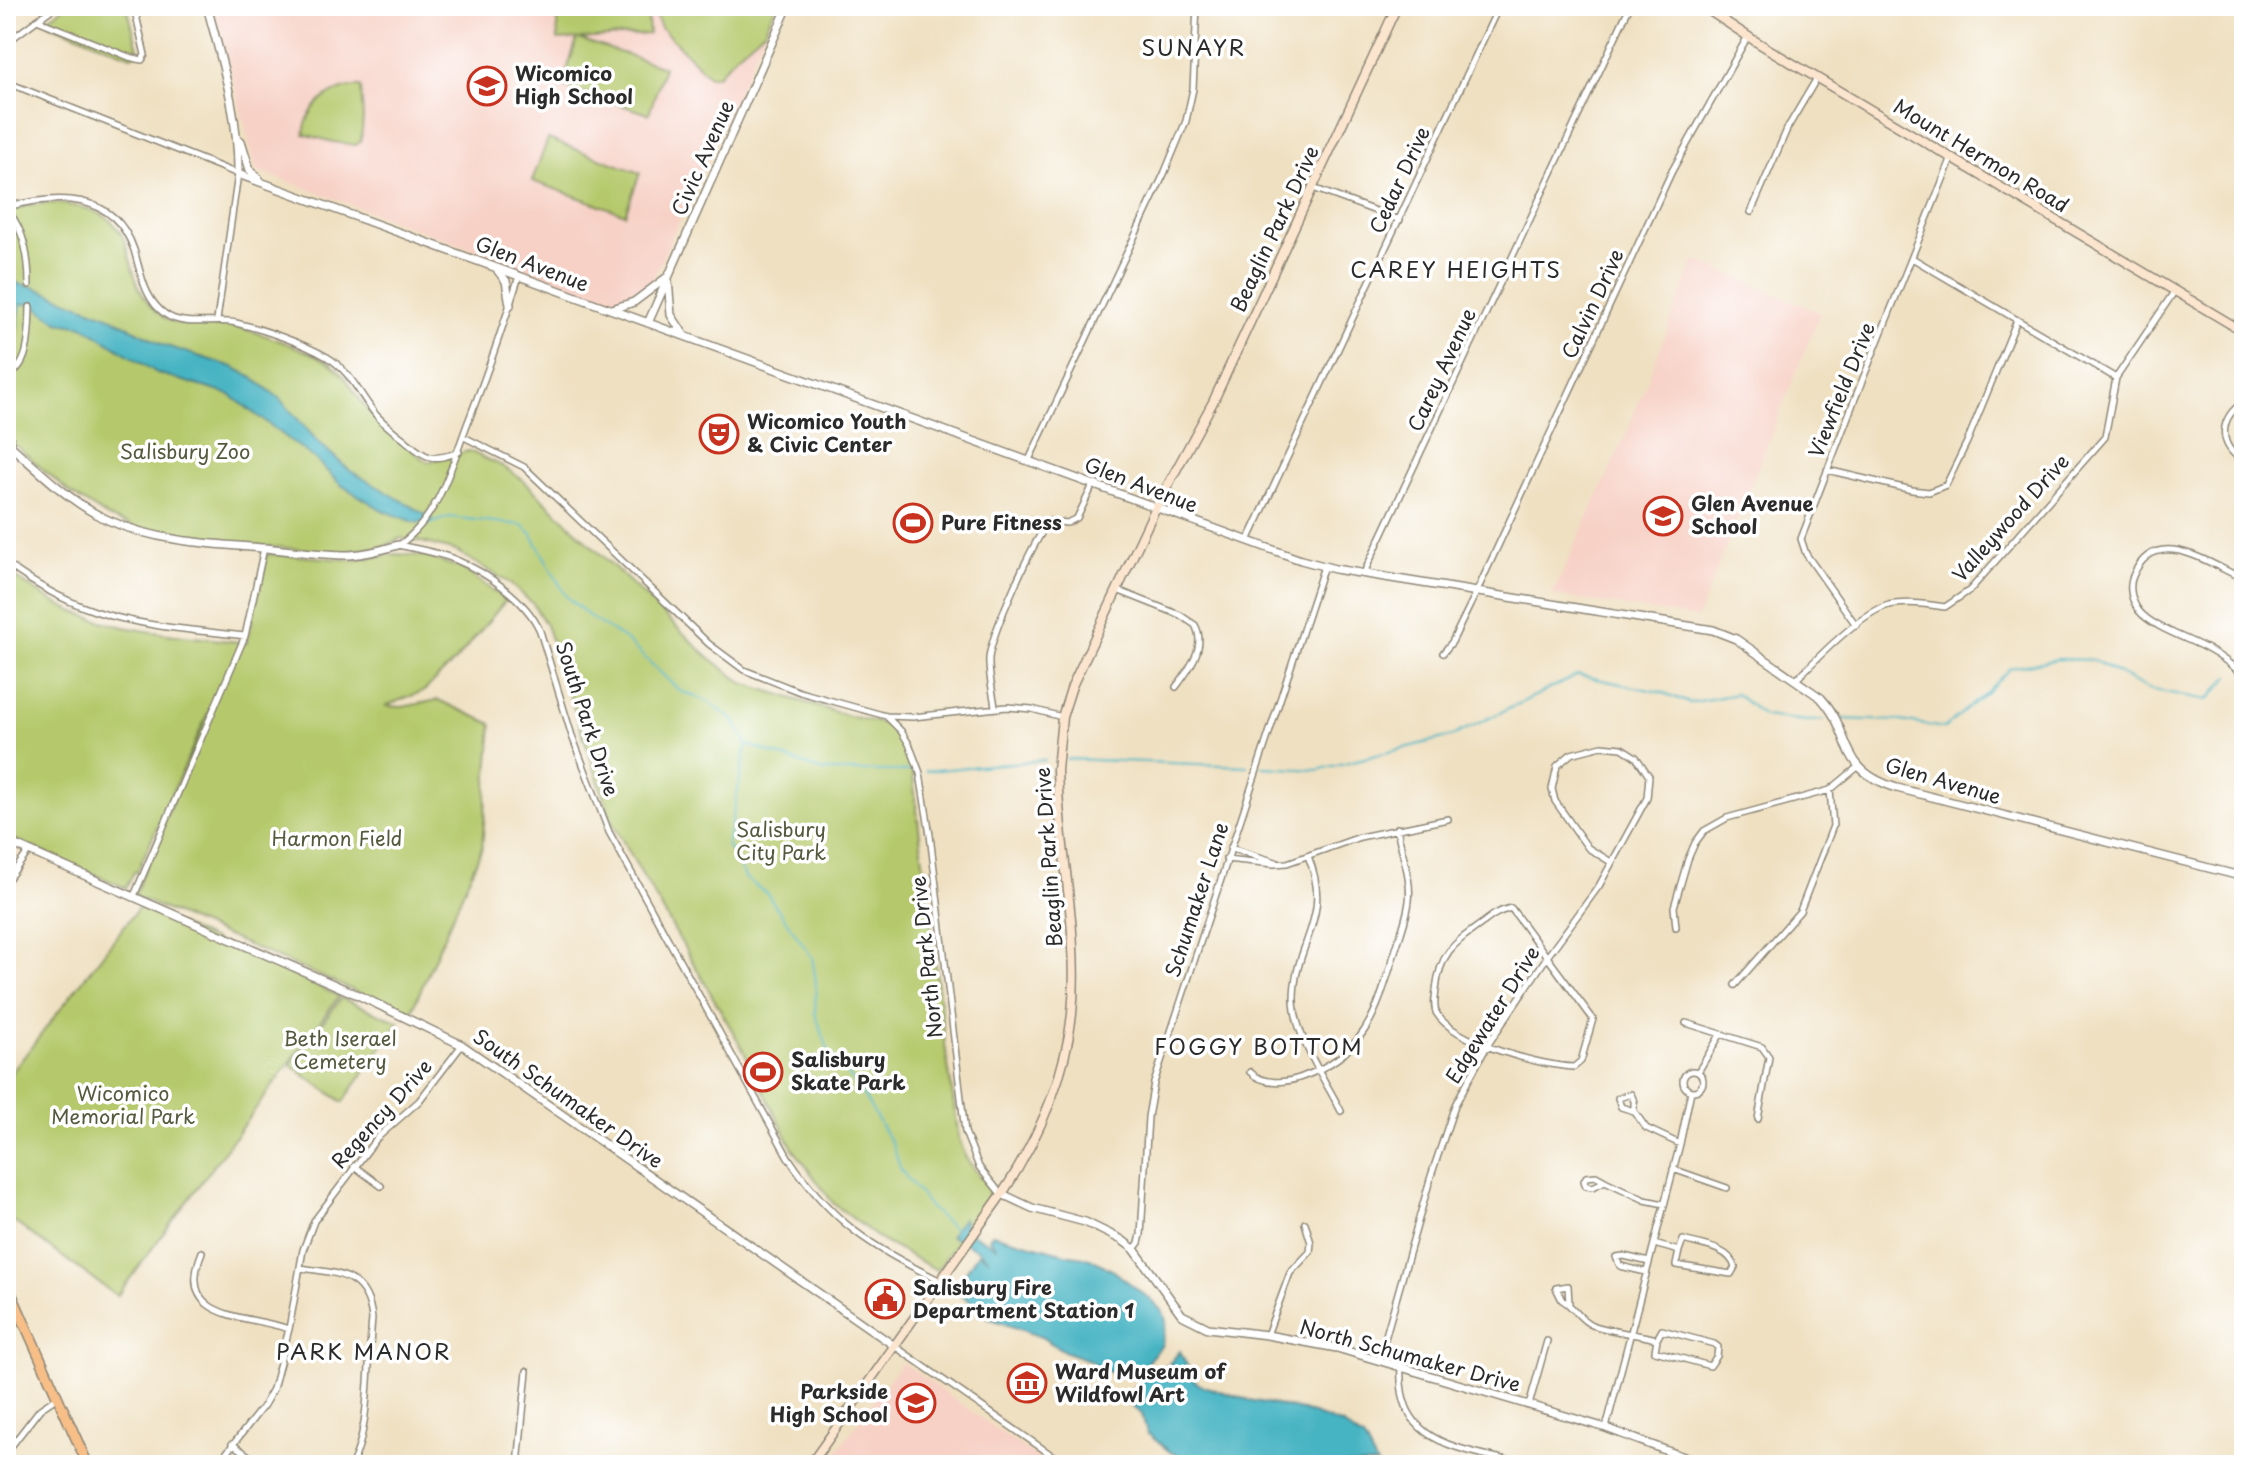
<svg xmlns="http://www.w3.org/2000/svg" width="2250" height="1471" viewBox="0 0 2250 1471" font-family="'Playpen Sans',sans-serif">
  <rect width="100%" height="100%" fill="#fff"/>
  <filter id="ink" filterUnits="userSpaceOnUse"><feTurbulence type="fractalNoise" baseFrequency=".0125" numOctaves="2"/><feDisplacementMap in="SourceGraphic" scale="16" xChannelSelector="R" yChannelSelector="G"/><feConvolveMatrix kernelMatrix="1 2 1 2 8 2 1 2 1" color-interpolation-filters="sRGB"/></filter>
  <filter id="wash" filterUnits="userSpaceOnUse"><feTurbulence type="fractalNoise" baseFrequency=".006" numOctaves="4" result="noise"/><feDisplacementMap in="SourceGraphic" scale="32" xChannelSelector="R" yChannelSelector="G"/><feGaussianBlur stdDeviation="1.8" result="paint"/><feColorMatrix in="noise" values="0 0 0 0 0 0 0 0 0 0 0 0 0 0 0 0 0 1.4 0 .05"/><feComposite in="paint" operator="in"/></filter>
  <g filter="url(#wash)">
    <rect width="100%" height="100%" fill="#efe0c1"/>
    <path fill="#f7d1c6" d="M214,6H777L652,281L636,296L616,302L256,170Z
      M1695,260L1820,313L1697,618L1552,595L1625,437Z
      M902,1362L1047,1465H827Z"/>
    <path fill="#b5c96c" stroke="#707a4c" stroke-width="2" d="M66,6H127L138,49L136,54L131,56L50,24V17Z
      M556,6H647L649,34L579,39L664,67L649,114L562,86L577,39L558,40Z
      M651,6H776L765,30L736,55L717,76H709L661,28Z
      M350,87H361L363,118L361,141L356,145L333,142L304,134C307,108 325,92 350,87Z
      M548,139L640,173L625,214L532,181Z
      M49,203C160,209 106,272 162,316C177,328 197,324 215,324C243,325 293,345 319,357C347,369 355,398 375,419C390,435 410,447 427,462L469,451L502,466L523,480L706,655L743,683L845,715L889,725L896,734L912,769L945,1045L959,1138L966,1158L992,1193L937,1270L882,1241L833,1203L792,1147L740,1044L613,824L546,625L533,604L508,582L456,551L426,543L401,538L383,547L338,552L246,545L139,529L108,517L70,493L6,437V213L28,205Z
      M267,554L355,560L396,554L423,556L461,568L506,600L458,658L424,691L385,706L402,707L438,700L492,724L482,848L410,1015L134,896L215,697L137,872H134L126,888L6,836V570C28,586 50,602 75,612C129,634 190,636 247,643Z
      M139,907L339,996L117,1296L6,1216V1080Z
      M341,998L399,1022L343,1102L290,1065Z"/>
    <path fill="#47b4c3" stroke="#397077" stroke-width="2" d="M6,276L19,284L33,287L113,318L163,345L233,367L252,377L279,398L319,443L349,470L433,519L430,524L414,522L384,511L341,485L315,459L230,395L157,373L83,326L58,322L32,304H21L15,339L6,349L9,314L6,310Z
      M963,1218L966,1230L998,1248L989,1239L992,1234L1065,1254L1090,1258L1114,1271L1151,1300L1163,1312L1166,1321L1162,1345L1147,1362L1150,1374L1169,1364L1180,1351L1194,1380L1200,1385L1249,1400L1302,1410L1343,1425L1364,1440L1377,1465H1197L1170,1452L1147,1433L1142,1414L1123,1400L1145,1377L1141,1369L1122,1375L1102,1370L1089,1360L1066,1352L1041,1337L989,1318L955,1289L978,1253L989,1259L977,1249L950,1236Z"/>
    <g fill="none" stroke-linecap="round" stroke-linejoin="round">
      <path stroke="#47b4c3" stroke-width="2" d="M430,524L449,517L522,525L531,533L566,596L591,618L626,640L680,691L709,702L733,720L747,744L727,845L746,879L767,894L812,957L816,982L815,1013L829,1052L859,1088L892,1144L901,1170L931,1209L955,1230
        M2242,661L2244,659
        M1840,719L1901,721L1944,728L1986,693L2010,668L2058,659L2093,660L2148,689L2208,700L2229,676
        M748,745L823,771H911
        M1067,759L1248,766
        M1263,767L1317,770L1452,736L1578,675L1664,693L1689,703L1736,694L1764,716L1807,721L1824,720
        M926,771L1045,760"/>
    </g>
  </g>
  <g filter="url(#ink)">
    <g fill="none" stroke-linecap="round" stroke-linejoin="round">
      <g stroke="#8d8676" stroke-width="8">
        <path id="minor" d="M37,20L129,57L142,60L145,55L134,6
          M6,43L56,6
          M6,82L238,174L217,320
          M1313,188L1400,220
          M6,207C55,195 114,190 134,250C141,273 144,299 165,314C184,328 214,318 236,323C262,329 303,343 327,357C351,371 360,396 377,416C385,425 396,433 405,440C412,446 421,455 430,457C440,459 450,455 459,452
          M6,209C25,229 29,259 29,285
          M1751,212L1788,127L1817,78
          M1912,258L2116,378
          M6,376C31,368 29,330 30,307
          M2244,402C2219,417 2217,446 2244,461
          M6,416L12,446
          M464,437L524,467L709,644L744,670L800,692L886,716L913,717L1007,707L1032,709L1062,717
          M1029,460L1164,174L1186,121L1193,89L1197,6
          M1827,470L1912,490L1929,492L1946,485L1967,442L2017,320
          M1248,541L1499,6
          M398,545C417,549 436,552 454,559C486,572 526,599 540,631L572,736L609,832L788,1157C831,1222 872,1248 941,1281
          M399,545C441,516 452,462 470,417C488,371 504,324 519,276
          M6,563C86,624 150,625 245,636
          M1364,573L1630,6
          M2244,579C2209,564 2155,523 2133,576C2128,587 2132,602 2139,611C2153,628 2190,639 2209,650C2222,657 2233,666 2244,676
          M1117,590L1180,615L1195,625C1207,646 1189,670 1176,687
          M1856,625L1806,554L1801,539L1854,401L1952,157
          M1443,653L1452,642L1477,591L1672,171L1748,36
          M1796,680C1816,659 1862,612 1889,605C1906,601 1928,604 1945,607L1970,590L2105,437L2116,378L2174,292
          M995,707C993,691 988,674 989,658C992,632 1033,540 1050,521L1067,523L1077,518L1093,485
          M886,716L901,731L909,744L920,773L930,835L965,1132L979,1167L1001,1194
          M1230,848L1276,862
          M1308,856C1334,919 1294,942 1294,999C1294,1035 1325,1080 1341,1111
          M1226,859L1274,864L1287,863L1360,837L1448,819
          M6,882L29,851
          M134,896L245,636L264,548
          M1511,908L1593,1019L1581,1061L1574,1067C1542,1066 1455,1043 1437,1014C1433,1008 1435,997 1436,990C1440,951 1455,943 1484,922C1493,915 1499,911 1511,908Z
          M1676,927L1674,907L1688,859L1695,843L1704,831L1727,818L1830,790L1859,766
          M1735,985L1800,911L1833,826L1830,790
          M1686,1023L1762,1047L1769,1057L1758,1119
          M1683 1081a10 10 0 1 1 20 0a10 10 0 1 1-20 0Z
          M1250,1072C1263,1085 1286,1083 1302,1077C1365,1054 1376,1014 1394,955C1399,938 1407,919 1409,901C1412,878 1401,852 1397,828
          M1698,1072L1720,1035
          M1634,1111V1101L1631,1094L1618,1098L1621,1107L1634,1111L1646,1128L1680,1144
          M354,1166L381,1186
          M1673,1169L1727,1188
          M1605,1181L1596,1176L1586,1177L1584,1181L1586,1186L1593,1187L1605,1181L1645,1200L1664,1204
          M1654,1244L1679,1251L1683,1240C1700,1245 1729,1247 1735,1267L1731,1274L1676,1265L1679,1251
          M1134,1249L1139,1243L1141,1235L1148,1117L1154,1083L1324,566
          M202,1252C174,1321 245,1314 289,1329
          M300,1268C337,1273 368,1273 372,1319C368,1357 370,1435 351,1465
          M1646,1272L1620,1266L1616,1257L1624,1256L1649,1262
          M1569,1304L1568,1286L1556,1288L1562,1300C1574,1306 1579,1320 1592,1325C1612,1332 1637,1334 1657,1339L1655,1351L1710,1366L1717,1356L1718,1347L1714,1344L1662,1330L1657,1339
          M1267,1335L1290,1273L1310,1252L1311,1243L1305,1223
          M896,1347L1066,1465
          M1379,1360L1431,1176L1455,1105L1487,1046L1547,957L1599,886L1647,798L1649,776L1636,757L1622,748L1602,746L1571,754L1557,766L1552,789L1555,801L1588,848L1611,862
          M1401,1367C1396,1448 1463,1447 1525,1465
          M1529,1405L1547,1341
          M1606,1428L1680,1144L1691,1091
          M232,1444L262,1465
          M6,1453L40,1409L58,1397
          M217,1465L264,1405L273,1389L289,1329L303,1250L314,1221L377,1138L419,1101L462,1045
          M518,1465L527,1371"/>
      </g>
      <g stroke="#8d8676" stroke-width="10">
        <path id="tertiary" d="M207,6C222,63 239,115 238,174L1301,560L1335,569L1713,630L1736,639L1821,698C1854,733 1835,769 1897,788L2244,877
          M241,141L250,170L259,179
          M498,271L506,281L510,305
          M668,280L671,315L684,335
          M612,309L634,302L666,278
          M648,323L788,6
          M6,442C38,469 70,503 108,520C157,542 212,544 265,548C293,551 322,555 350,555C367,554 382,550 398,545
          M6,841L358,995L462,1045L896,1347
          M1002,1194L1032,1208L1085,1222L1122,1240L1134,1249L1182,1315L1208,1328L1267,1335L1337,1348L1606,1428L1705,1465"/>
      </g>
      <g stroke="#8d8676" stroke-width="11">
        <path id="secondary" d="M1702,6L1755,41L2244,332
          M810,1465L1002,1194C1038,1139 1065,1080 1072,1014C1080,933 1059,851 1057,770L1062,717L1072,686L1156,507L1213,402L1397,6"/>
      </g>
      <g stroke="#8d8676" stroke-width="12">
        <path id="primary" d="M6,1282L88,1465"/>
      </g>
      <use href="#minor" stroke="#fff" stroke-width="5"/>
      <use href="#tertiary" stroke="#fff" stroke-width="7"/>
      <use href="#secondary" stroke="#fce5cf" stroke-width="8"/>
      <use href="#primary" stroke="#f7be87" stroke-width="9"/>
    </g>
  </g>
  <defs>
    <g id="school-ring" transform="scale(2)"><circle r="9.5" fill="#fff" stroke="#c8321e" stroke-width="1.5"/><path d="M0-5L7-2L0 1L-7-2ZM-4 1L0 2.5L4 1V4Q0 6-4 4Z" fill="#c8321e"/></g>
    <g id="theatre-ring" transform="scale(2)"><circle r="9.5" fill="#fff" stroke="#c8321e" stroke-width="1.5"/><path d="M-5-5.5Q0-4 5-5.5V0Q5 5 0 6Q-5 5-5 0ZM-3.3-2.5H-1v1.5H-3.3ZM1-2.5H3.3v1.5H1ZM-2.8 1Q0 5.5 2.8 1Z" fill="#c8321e"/></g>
    <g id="stadium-ring" transform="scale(2)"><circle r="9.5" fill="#fff" stroke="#c8321e" stroke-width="1.5"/><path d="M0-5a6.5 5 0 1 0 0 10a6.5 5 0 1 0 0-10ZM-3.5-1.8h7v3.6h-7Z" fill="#c8321e"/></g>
    <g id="civic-ring" transform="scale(2)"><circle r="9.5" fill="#fff" stroke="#c8321e" stroke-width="1.5"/><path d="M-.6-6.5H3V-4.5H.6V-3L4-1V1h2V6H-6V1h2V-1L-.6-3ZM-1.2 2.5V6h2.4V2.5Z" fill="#c8321e"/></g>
    <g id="museum-ring" transform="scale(2)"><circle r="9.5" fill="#fff" stroke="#c8321e" stroke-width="1.5"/><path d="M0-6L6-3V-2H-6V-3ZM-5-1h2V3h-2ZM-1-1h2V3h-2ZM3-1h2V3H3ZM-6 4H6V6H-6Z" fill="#c8321e"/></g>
  </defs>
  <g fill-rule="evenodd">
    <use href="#school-ring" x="487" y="86"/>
    <use href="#theatre-ring" x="719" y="434"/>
    <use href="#school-ring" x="1663" y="516"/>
    <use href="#stadium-ring" x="913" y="523"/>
    <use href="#stadium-ring" x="763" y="1072"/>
    <use href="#civic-ring" x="885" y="1299"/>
    <use href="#museum-ring" x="1027" y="1383"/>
    <use href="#school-ring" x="916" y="1403"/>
  </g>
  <g text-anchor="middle" stroke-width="7" stroke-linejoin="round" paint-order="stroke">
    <g font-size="20" font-weight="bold" fill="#2b2b2b" stroke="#fff" text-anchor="start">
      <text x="515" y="81">Wicomico<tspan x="515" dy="23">High School</tspan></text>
      <text x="747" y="429">Wicomico Youth<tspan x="747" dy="23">&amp; Civic Center</tspan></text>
      <text x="1691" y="511">Glen Avenue<tspan x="1691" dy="23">School</tspan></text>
      <text x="941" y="530">Pure Fitness</text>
      <text x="791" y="1067">Salisbury<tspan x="791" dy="23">Skate Park</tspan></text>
      <text x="913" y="1295">Salisbury Fire<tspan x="913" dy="23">Department Station 1</tspan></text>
      <text x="1055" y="1379">Ward Museum of<tspan x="1055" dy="23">Wildfowl Art</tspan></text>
      <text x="888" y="1399" text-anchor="end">Parkside<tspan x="888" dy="23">High School</tspan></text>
    </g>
    <g font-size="20" fill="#2b2b2b" stroke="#fff">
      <text transform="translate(1981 156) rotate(31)" y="7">Mount Hermon Road</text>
      <text transform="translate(703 158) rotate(-66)" y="7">Civic Avenue</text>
      <text transform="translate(1400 180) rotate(-65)" y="7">Cedar Drive</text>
      <text transform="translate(1275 229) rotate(-65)" y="7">Beaglin Park Drive</text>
      <text transform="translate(532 264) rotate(21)" y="7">Glen Avenue</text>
      <text transform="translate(1593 304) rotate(-65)" y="7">Calvin Drive</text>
      <text transform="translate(1442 370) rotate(-65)" y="7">Carey Avenue</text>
      <text transform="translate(1842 390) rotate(-68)" y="7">Viewfield Drive</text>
      <text transform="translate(1141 485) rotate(21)" y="7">Glen Avenue</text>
      <text transform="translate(2011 518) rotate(-48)" y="7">Valleywood Drive</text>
      <text transform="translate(587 719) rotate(72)" y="7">South Park Drive</text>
      <text transform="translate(1943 781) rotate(16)" y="7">Glen Avenue</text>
      <text transform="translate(1049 857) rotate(-94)" y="7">Beaglin Park Drive</text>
      <text transform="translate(1197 900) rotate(-72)" y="7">Schumaker Lane</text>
      <text transform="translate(927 957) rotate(-96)" y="7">North Park Drive</text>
      <text transform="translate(1493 1015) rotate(-58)" y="7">Edgewater Drive</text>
      <text transform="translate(568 1099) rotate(35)" y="7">South Schumaker Drive</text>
      <text transform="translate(382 1114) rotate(-48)" y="7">Regency Drive</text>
      <text transform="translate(1410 1356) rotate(15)" y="7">North Schumaker Drive</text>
    </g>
    <g font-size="20" fill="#545a3e" stroke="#fff">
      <text x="185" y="459">Salisbury Zoo</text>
      <text x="781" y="837">Salisbury<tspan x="781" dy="23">City Park</tspan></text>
      <text x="337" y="846">Harmon Field</text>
      <text x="340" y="1046">Beth Iserael<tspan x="340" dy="23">Cemetery</tspan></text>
      <text x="123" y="1101">Wicomico<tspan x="123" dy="23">Memorial Park</tspan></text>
    </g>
    <g font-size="22" letter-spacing="2" fill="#2b2b2b" stroke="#fff">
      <text x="1194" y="56">SUNAYR</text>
      <text x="1456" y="278">CAREY HEIGHTS</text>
      <text x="1259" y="1055">FOGGY BOTTOM</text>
      <text x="364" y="1360">PARK MANOR</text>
    </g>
  </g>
  <rect width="2250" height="1471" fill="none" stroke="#fff" stroke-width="32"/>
</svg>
